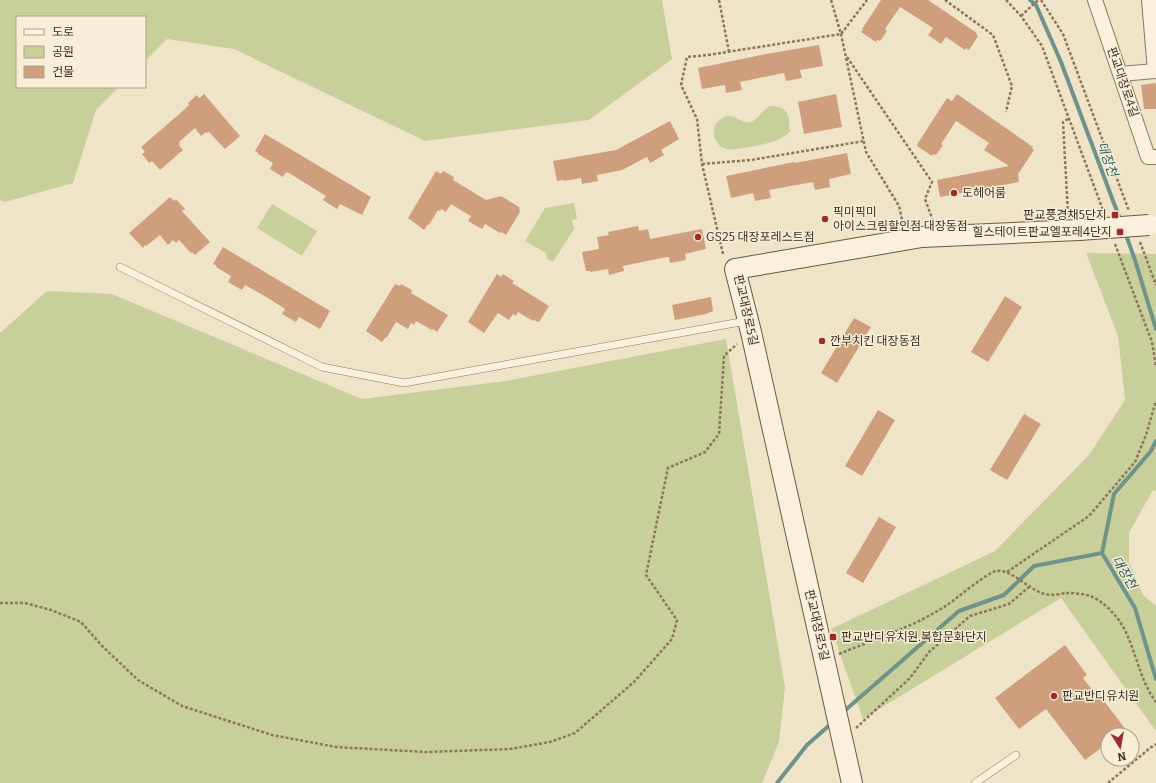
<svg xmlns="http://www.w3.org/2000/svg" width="1156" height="783" viewBox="0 0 1156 783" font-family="Bitter,'Noto Sans KR',serif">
  <rect width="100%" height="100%" fill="#f0e4c8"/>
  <path fill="#c9cf9b" d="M0,0H662L672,59L589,120L425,141L234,49L167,39L145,61V17H17V87H119L96,110L73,183L5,202L0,200Z
    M771,106C781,106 789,110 789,121C789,125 789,127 790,131C788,135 780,139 775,141C767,144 735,151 727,149C718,147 713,139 714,131C714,124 718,120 724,117C734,112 740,124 750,122C758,121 761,110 771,106Z
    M574,203L577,219L572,220L574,229L553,262L547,259L546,253L525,241L545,208Z
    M272,204L317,231L302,256L257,228Z
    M1086,253L1156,254V491L1153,490L1129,533V562L1143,595L1156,606V729L1155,730L1061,598L863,719L831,629L995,551L1089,455L1125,400L1118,336Z
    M47,291L112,294L362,399L506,381L726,339L785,687L779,742L762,783H0V333Z"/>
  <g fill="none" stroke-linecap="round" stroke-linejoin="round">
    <path stroke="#6f938a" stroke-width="4" d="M1030,0L1036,5L1061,62L1121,222
      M1125,232L1135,260L1156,329
      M1156,441L1151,451L1114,494L1102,553L1135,608L1156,679
      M842,713L959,611L1004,595L1034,566L1102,553
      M777,783L807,745L833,722"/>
  </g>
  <path fill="#cf9f7d" d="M881,0H928L977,33L976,34L978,36L969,50L966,48L965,50L946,37L941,44L928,35L933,28L900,7L885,29L887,31L880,41L877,40L876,42L861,32L863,29H862Z
    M819,45L823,66L800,70L802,78L786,81L784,73L740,82L742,90L726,93L725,85L702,89L698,68L766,54Z
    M1156,83V109H1144L1141,85Z
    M204,94L240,136L225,149L209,132L207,133L206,132L201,136L195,128L179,142L180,144L179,145L183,150L160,170L152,161L149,163L142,154L145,152L141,147L185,109L189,105L188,103L197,95L199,98Z
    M836,94L842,127L804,134L798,102Z
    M957,94L1033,147L1032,148L1034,150L1018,174L1019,182L940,197L937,180L1009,166L984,150L989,143L956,121L941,144L943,145L936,155L933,154L932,156L917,146L918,143L947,98L952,101Z
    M670,121L679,139L661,150L664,155L650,163L647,157L622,170L597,175L598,181L582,184L581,178L564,181L563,180L557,181L553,161L616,150Z
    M265,134L371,197L362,215L340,204L337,209L323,200L326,196L289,173L286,172L283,177L270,169L273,163L258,154V153L255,151Z
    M847,153L851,174L829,179L830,187L815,190L813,182L769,190L771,198L755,201L753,193L731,198L726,176L794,162L795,163Z
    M436,171L441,174L443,171L454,177L453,180L486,200L501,196L519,207L520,212L506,235L501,232L500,233L485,224L482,229L468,221L471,216L469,215L451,204L446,212L441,209L440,211L438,210L429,225L428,224L424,230L408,218Z
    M170,197L174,201L176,199L185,209L182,211L210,242L195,255L192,252L191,253L179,240L176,243L173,240L168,245L160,235L146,246L145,245L143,248L129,233Z
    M638,226L639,231L648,229L650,239L702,229L706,249L685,254L686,260L670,263L669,257H667L623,266L624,271L609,275L608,269L590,272V271H586L582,252L599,249L597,237L609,235L608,232Z
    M223,247L330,311L320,329L299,317L296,322L282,314L285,309L268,298L245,285L242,290L228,282L231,276L216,267L217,266L213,264Z
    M497,274L501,277L503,274L514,281L512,283L549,306L539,322L534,320L533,321L518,312L516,316L513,314L509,320L498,313L484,333L468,322Z
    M395,284L400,286L401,284L412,290L411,293L448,315L437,332L433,329L432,330L416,321L414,325L411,323L408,329L396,322L387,337H386L382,342L366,331Z
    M1005,296L1022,307L988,362L971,352Z
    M711,297L713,311L706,314L675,320L672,305Z
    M854,318L871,327L837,383L821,373Z
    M878,410L895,420L862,476L845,466Z
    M1024,414L1041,424L1007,480L990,470Z
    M879,517L896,527L863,583L846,573Z
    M1065,645L1087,675L1083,678L1096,695L1098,693L1126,730L1119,735H1108V743L1085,760L1046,709L1019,729L995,698Z"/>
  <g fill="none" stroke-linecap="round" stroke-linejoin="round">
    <g stroke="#8d765c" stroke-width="8">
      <path id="lane" d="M120,267L322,367L404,383L746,321
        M975,783L1016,755"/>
    </g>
    <g stroke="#8d765c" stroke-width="16">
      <path id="street" d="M1095,0L1148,157H1156
        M1149,0L1155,71H1156
        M1120,74L1155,71"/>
    </g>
    <g stroke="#6f573f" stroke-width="22">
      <path id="secondary" d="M852,783L751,332L735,269L922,237L1079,230"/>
    </g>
    <path stroke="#8d765c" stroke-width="2.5" stroke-dasharray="3 2" stroke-linecap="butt" d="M719,0L729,52
      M831,0L841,34L866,152L899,206L903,224
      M945,0L993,35L1012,86L1006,112
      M1006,0L1021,16L1042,46L1104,213
      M1041,0L1063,34L1129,211
      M1021,16L1038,0
      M847,57L932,182L925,199L933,221
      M702,164L751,160L864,141
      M1068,214L1063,122L1068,119
      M1140,242L1156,285
      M1115,244L1152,342L1156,366
      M723,254L702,164L697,119L681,85L687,57L708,55L841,34L867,0
      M1007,572L1089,516L1135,462L1146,435L1156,401
      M0,603H25L51,610L81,622L102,646L138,680L182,706L272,735L336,747L426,752L510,749L550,742L575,733L634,682L672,639L677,620L646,575L668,468L705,452L719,434L724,356L737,344
      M839,654C875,639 914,627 947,605C956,599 988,572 996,571C1013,569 1028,590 1045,594C1051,596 1060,594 1066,593C1074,593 1086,594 1093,597C1099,600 1108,607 1112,612C1135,635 1136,676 1156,702
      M856,728L910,678L929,652L970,616L1009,604L1029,587
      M1108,783L1150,748L1156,744"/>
    <use href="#lane" stroke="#faf1dc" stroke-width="7"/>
    <use href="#street" stroke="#faf1dc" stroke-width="14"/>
    <use href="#secondary" stroke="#faf1dc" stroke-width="20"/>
    <g stroke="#6f573f" stroke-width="22" stroke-linecap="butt">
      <path id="secondary-bridge" d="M1079,230L1149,225"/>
    </g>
    <use href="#secondary-bridge" stroke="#faf1dc" stroke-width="20"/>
  </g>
  <g fill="#9e2a2b" stroke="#f7eed8" stroke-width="1.5">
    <circle cx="954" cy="193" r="4"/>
    <rect x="1111" y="211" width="8" height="8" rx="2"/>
    <circle cx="825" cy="219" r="4"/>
    <rect x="1116" y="228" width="8" height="8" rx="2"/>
    <circle cx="698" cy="237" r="4"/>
    <circle cx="822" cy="341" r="4"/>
    <rect x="829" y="633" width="8" height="8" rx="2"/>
    <circle cx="1054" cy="696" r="4"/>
  </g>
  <g text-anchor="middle" stroke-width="3" stroke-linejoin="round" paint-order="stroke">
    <g font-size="12" fill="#3d2e20" stroke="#f7eed8">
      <text transform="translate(1123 82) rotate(71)" y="4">판교대장로4길</text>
      <text transform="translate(746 310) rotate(77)" y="4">판교대장로5길</text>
      <text transform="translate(817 625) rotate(77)" y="4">판교대장로5길</text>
    </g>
    <g font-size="12" fill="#3d2e20" stroke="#f7eed8" text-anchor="start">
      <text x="962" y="197">도헤어룸</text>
      <text x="833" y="216">픽미픽미<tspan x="833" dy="14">아이스크림할인점 대장동점</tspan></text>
      <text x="1107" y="219" text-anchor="end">판교풍경채5단지</text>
      <text x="1112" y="236" text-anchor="end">힐스테이트판교엘포레4단지</text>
      <text x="706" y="241">GS25 대장포레스트점</text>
      <text x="830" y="345">깐부치킨 대장동점</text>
      <text x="841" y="641">판교반디유치원.복합문화단지</text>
      <text x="1062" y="700">판교반디유치원</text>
    </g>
    <g font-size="13" font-style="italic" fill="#2f5d5a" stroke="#f7eed8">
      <text transform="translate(1108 159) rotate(70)" y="5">대장천</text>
      <text transform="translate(1125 572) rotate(59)" y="5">대장천</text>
    </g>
  </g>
  <rect x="16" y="16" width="130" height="72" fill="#f7eed8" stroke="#ada18e"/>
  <rect x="24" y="29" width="20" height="6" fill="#faf1dc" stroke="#ada18e"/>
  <text x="52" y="36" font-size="12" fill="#3d2e20">도로</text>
  <rect x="24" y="46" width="20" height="12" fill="#c9cf9b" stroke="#ada18e"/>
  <text x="52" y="56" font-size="12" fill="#3d2e20">공원</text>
  <rect x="24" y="66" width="20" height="12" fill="#cf9f7d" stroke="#ada18e"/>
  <text x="52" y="76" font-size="12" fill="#3d2e20">건물</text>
  <g transform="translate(1120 747) rotate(169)"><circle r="19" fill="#f7eed8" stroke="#ada18e"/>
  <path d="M0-3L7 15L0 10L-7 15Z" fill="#9e2a2b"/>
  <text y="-6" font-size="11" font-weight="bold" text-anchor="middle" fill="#3d2e20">N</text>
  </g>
</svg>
